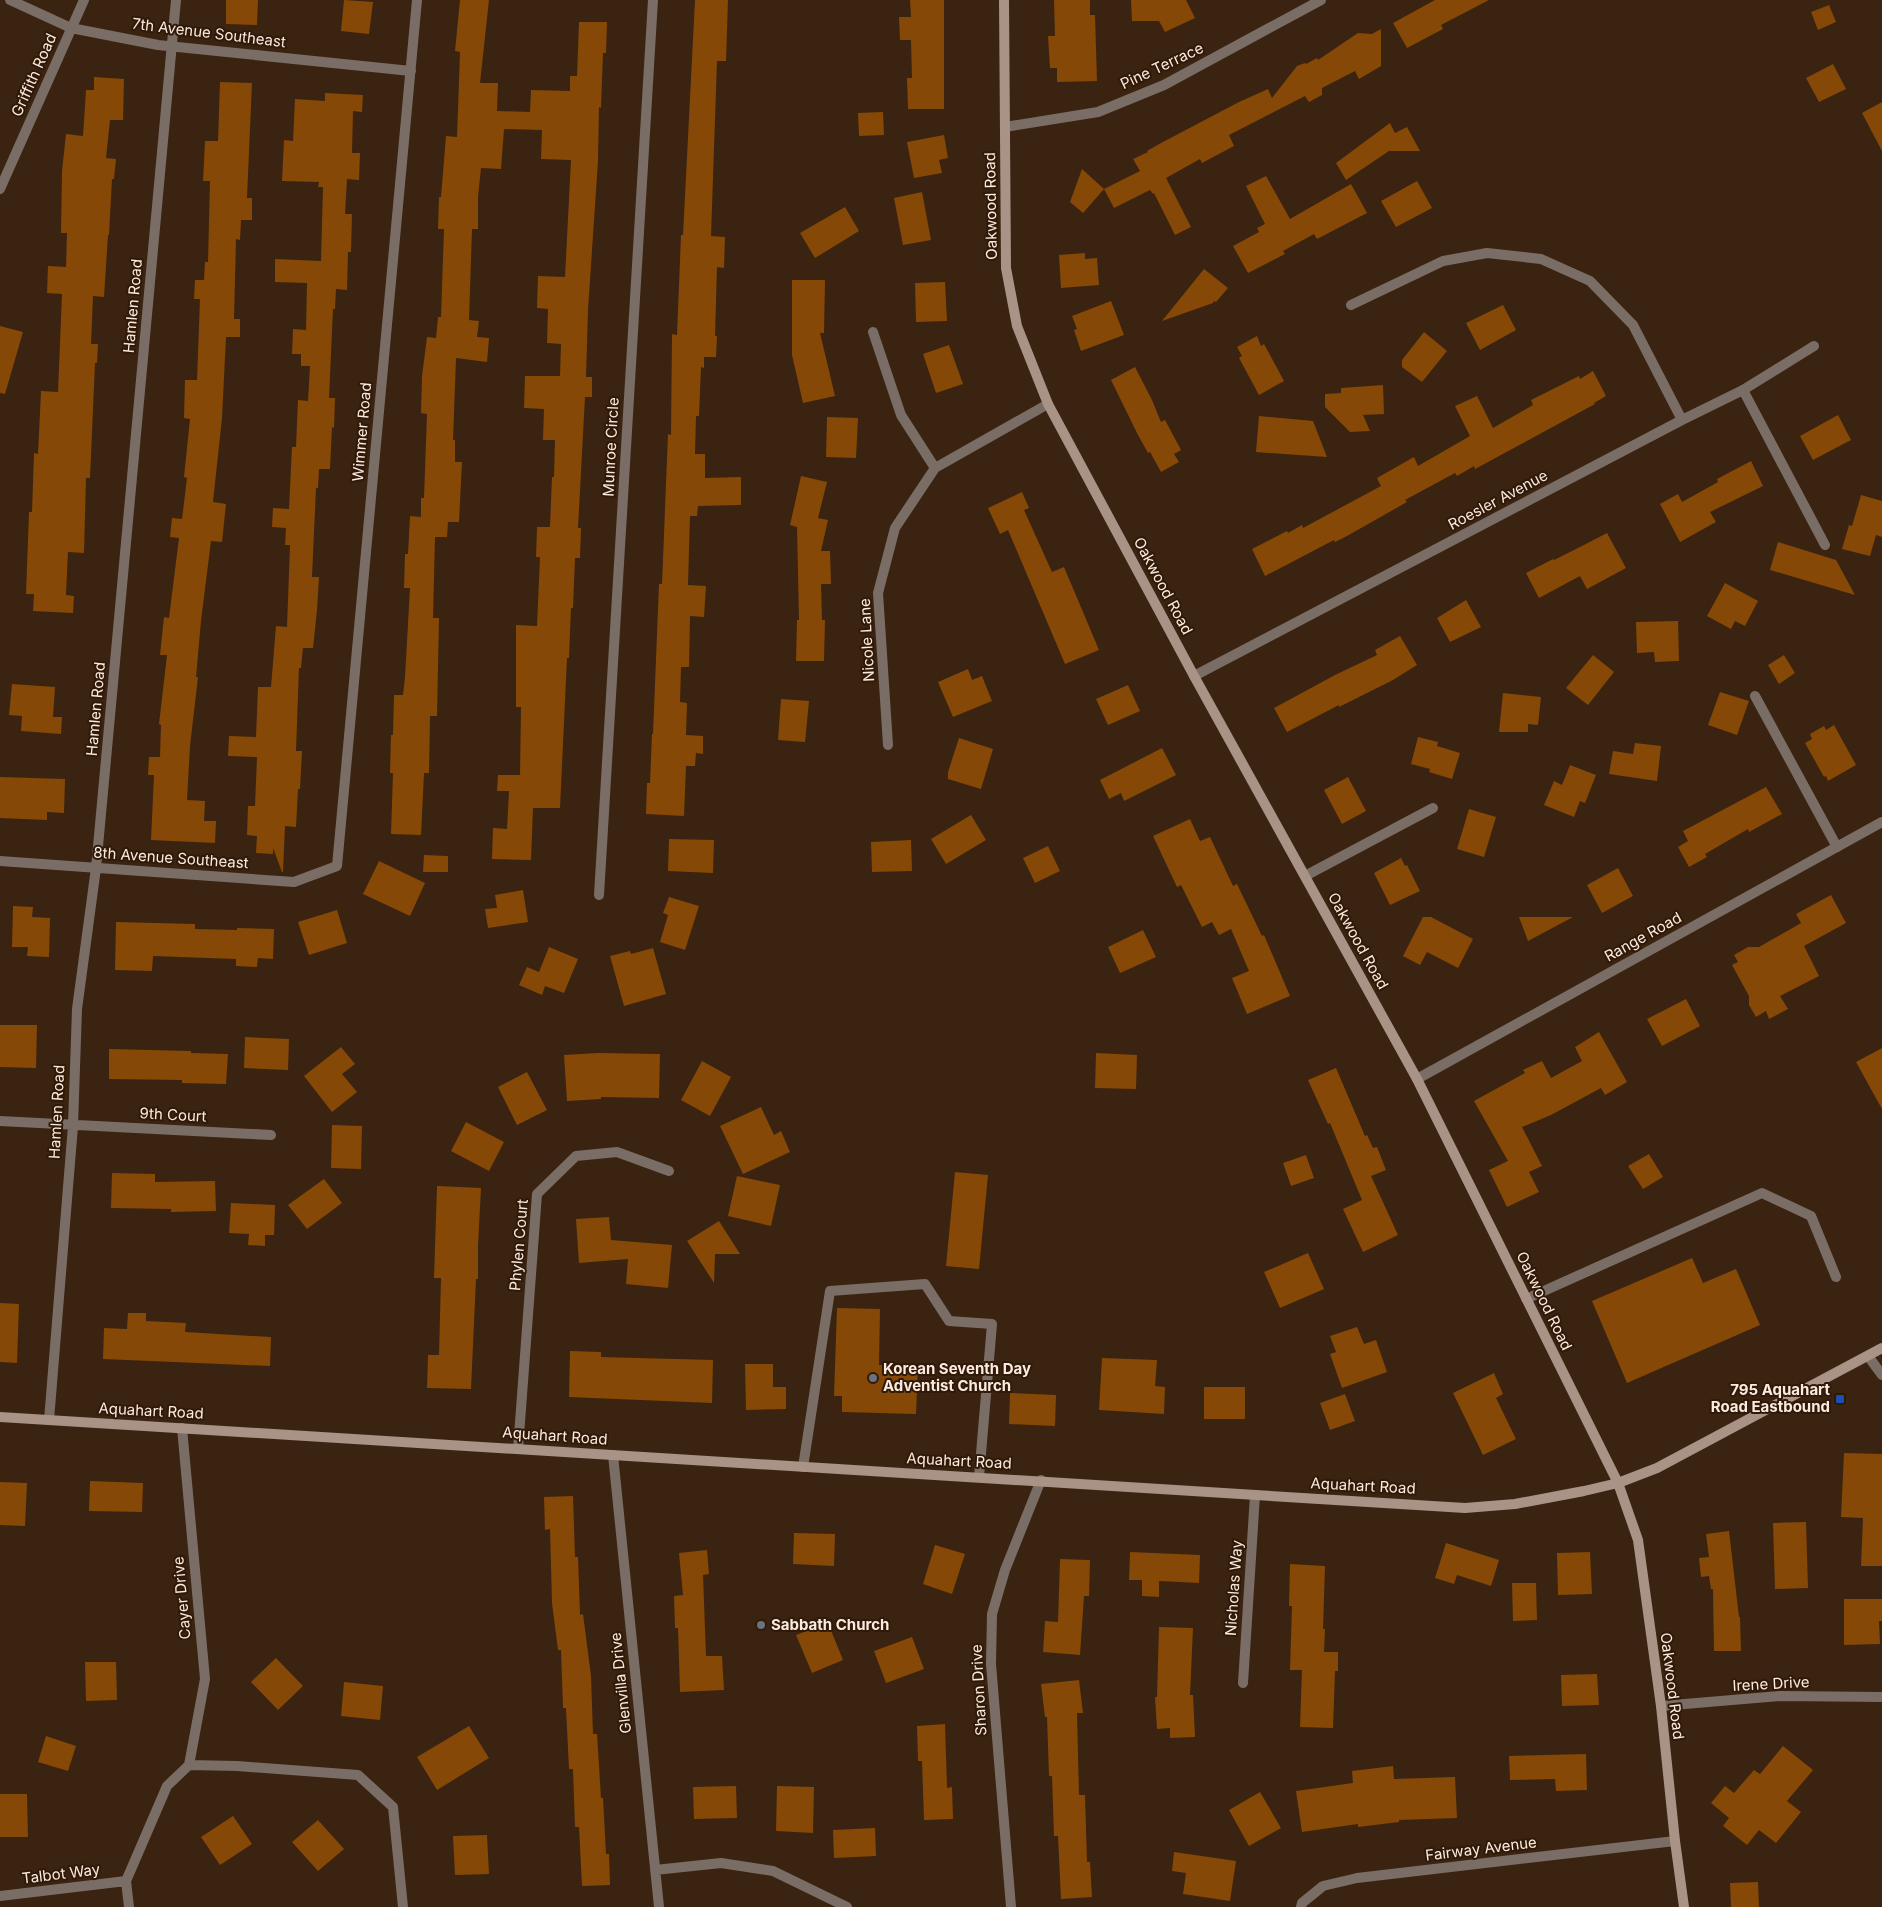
<svg xmlns="http://www.w3.org/2000/svg" width="1882" height="1907" viewBox="0 0 1882 1907" font-family="Inter,sans-serif">
  <rect width="100%" height="100%" fill="#3a2310"/>
  <path fill="#864806" d="M226,0H258L257,25L226,24Z
    M344,0L373,2L369,34L341,31Z
    M460,0H489L480,83H498L497,111L530,112L531,90L570,91V76H577L579,22H607L606,53H603L601,108L599,107L598,161L588,310L586,377H592V397H585L578,528H581L580,558H575L573,608H571L569,658H567L560,808H533L531,860L492,859L493,828L507,829L509,791H497L498,775H520L521,707H516V625L537,626L540,557H536L537,527H550L552,477H554L555,440H543L544,409L524,408L525,376H560L561,344L547,343L548,309L537,308L538,276L565,277L571,160L541,159L542,130L504,129L501,169L481,168L478,197V229H472L469,320L479,321L477,337L489,338L487,362L456,358L453,440H455V462H462L459,522H448L447,537H435L433,618H439L437,716H430L429,773H424L421,835L391,834L393,773H390L391,735H393L394,695H403L405,677L410,588H404L405,554H408L410,516L421,517V498H424L427,414L421,413L422,376L427,337L436,338L438,317H441L444,229H438L439,197H441L446,136L457,137L460,52L455,51Z
    M695,0H728L726,61H717L711,236L725,237L724,268L717,267L715,336H717L716,357H704V368L701,367L699,416H696L695,454H705V478L741,477V505L698,506L697,516H690L688,585L706,586L704,617L690,616L689,667H681L680,702L687,703L686,735L703,736V754L696,753L695,766H686L684,816L646,814L647,783H650L652,734H653L659,584H662L668,434L671,435L672,334L677,335L681,235H683Z
    M910,0H944V109H908L907,78H912L911,40H900L899,17H911Z
    M1054,0H1090V15H1095L1097,81L1057,82V68H1050L1048,36H1055Z
    M1131,0H1186L1195,18L1165,32L1159,21H1132Z
    M1435,0H1489L1441,25L1443,29L1407,48L1393,23Z
    M1829,5L1836,22L1818,30L1811,12Z
    M1381,29V66L1359,79L1355,71L1322,88V95L1309,102L1305,96L1229,135L1234,146L1202,163L1200,159L1166,178L1191,227L1175,235L1154,193L1153,194L1150,190L1114,208L1104,189L1083,213L1070,202L1082,169L1104,189L1140,171L1133,159L1148,152L1147,151L1161,143L1239,102L1268,89L1272,98L1297,66L1305,63L1306,64L1317,58L1318,60L1358,33L1372,34Z
    M1833,64L1846,89L1819,102L1806,78Z
    M94,77L124,79L123,120H110L106,158L116,159L114,179H112L109,235H108L104,297L93,296L91,344H98L97,363H95L90,478H86L84,553L68,552L66,595L74,596L73,613L33,611L34,594H26L29,512H32L34,453L38,454L41,391L58,392L62,294L47,293L48,266L66,267L67,233H61L62,171L66,134L83,136L86,90H94Z
    M220,82L252,83L247,198H252V220H241L240,240L236,239L234,319H240V337H226L222,418L213,502L226,504L222,542L211,541L201,621L196,677H198L190,746L187,800L205,801L204,821H216L215,843L151,840L154,775H148L149,757H160L161,725L159,724L167,655H160L164,617L169,618L179,538L170,537L172,518L182,519L187,478L184,477L190,419L184,418L185,380H197L200,299H194L195,280H204L205,262H208L210,181H203L205,141H218Z
    M325,93L363,95L362,112L353,111L352,153H360L359,180L347,179L345,214H352L351,252H348L347,290L336,289L335,309H333L329,398H335L334,428L332,427L330,469H319L318,488H316L312,577H319L317,610L313,648H303L301,668H299L296,751H302L300,789H298L296,827L285,826L283,872H282L273,848V854L256,853L257,836L247,835L248,806H255L257,757L228,756L229,736L256,737L258,687H271L276,626L287,627L290,545H285L286,528L272,527L273,508L289,509L292,447H296L298,400L308,401L310,366H301V354H292L293,329L306,330L307,283L275,282V259L321,261L323,187H318L319,182L282,181L284,140L293,141L295,99L325,101Z
    M1882,102V151L1862,113Z
    M883,112L884,135L859,136L858,113Z
    M1390,123L1395,133L1407,127L1420,151H1389L1346,180L1336,163Z
    M944,135L948,158L939,160L942,173L914,178L907,142Z
    M1266,176L1290,219L1351,184L1367,213L1317,239L1314,234L1283,251L1285,254L1248,273L1233,246L1259,232L1257,228L1265,224L1246,186Z
    M1417,181L1432,208L1396,227L1381,201Z
    M922,192L931,240L903,245L894,198Z
    M845,207L859,231L815,258L800,233Z
    M1085,253V259L1097,258L1099,285L1061,288L1059,255Z
    M1204,269L1228,288L1216,302L1214,301L1213,303L1162,321Z
    M792,280H825L824,333H820L835,396L803,403L792,355Z
    M945,282L947,321L916,322L915,283Z
    M1111,301L1124,335L1081,351L1074,330L1077,329L1072,316Z
    M1503,305L1516,330L1480,350L1466,323Z
    M0,326L23,332L5,394L0,393Z
    M1424,332L1447,351L1422,382L1402,367V360Z
    M1257,336L1261,346L1264,344L1284,381L1259,395L1239,358L1242,356L1237,347Z
    M949,345L963,384L936,393L923,354Z
    M1135,367L1152,400L1161,422L1165,420L1181,450L1174,454L1179,462L1161,472L1150,452L1148,453L1138,435L1111,380Z
    M1593,371L1606,396L1594,403L1595,404L1475,469L1474,466L1457,476L1455,473L1405,500L1407,502L1347,536L1335,542L1334,540L1265,576L1252,549L1287,531L1288,533L1302,525L1303,528L1381,486L1377,478L1414,457L1418,466L1470,436L1455,406L1477,396L1493,428L1533,405L1531,400L1579,376L1580,379Z
    M1383,385L1384,414L1363,415L1370,431L1350,432L1325,407V394L1341,393V388Z
    M1838,415L1851,440L1813,460L1800,436Z
    M1259,416L1313,421L1327,457L1256,452Z
    M827,417L858,418L856,458L826,457Z
    M1751,461L1763,486L1710,512L1716,522L1680,542L1660,504L1678,494L1682,502L1718,482L1717,479Z
    M801,476L827,482L818,518L828,520L821,551H830L831,584H821L822,620H825L824,661H796L797,620H799L797,527L790,525Z
    M1022,492L1029,508L1024,510L1052,572L1064,567L1099,650L1065,664L1008,530L1000,534L988,508Z
    M1861,495L1882,501V537L1876,535L1870,556L1842,549L1849,525L1852,526Z
    M1607,533L1626,568L1587,589L1580,576L1539,598L1526,573L1553,559L1554,560L1582,546Z
    M1778,542L1836,560L1855,595L1770,570Z
    M1725,583L1758,601L1745,626L1735,621L1731,629L1707,616Z
    M1466,600L1481,627L1450,642L1437,618Z
    M1678,621L1679,661L1655,662L1654,652L1637,653L1636,622Z
    M1400,636L1417,665L1393,680L1339,707V705L1287,732L1274,708L1335,675L1377,655L1375,650Z
    M1593,655L1614,672L1588,705L1566,688Z
    M1784,655L1795,673L1779,684L1768,665Z
    M968,669L972,680L982,676L992,701L953,717L938,682Z
    M12,684L55,687L53,717H62L61,734L21,731L22,716L9,715Z
    M1128,685L1140,711L1108,725L1096,699Z
    M1720,692L1749,701L1737,735L1708,725Z
    M1503,693L1541,697L1538,725L1528,724V732H1499Z
    M781,699L809,701L805,742L778,740Z
    M1834,725L1856,765L1828,781L1826,776L1824,777L1805,743L1812,739L1810,734L1824,726L1826,730Z
    M1418,737L1438,742L1437,746L1460,753L1452,779L1429,772L1430,769L1411,764Z
    M959,738L993,749L981,789L948,779V772Z
    M1635,743L1661,746L1657,781L1609,774L1613,751L1633,754Z
    M1162,748L1176,775L1124,801L1121,793L1109,799L1100,780Z
    M1570,765L1596,775L1585,803L1580,801L1574,817L1544,805L1554,781L1562,785Z
    M0,777L65,779L64,813L47,812V820L0,818Z
    M1348,777L1366,811L1342,824L1324,790Z
    M1766,787L1782,814L1749,832L1748,829L1705,854L1707,857L1689,867L1678,847L1688,841L1683,831Z
    M1469,809L1496,817L1484,857L1457,849Z
    M971,815L986,840L946,864L931,839Z
    M1190,819L1200,841L1210,837L1233,886L1237,884L1262,936L1264,935L1290,996L1247,1014L1232,978L1249,971L1231,929L1219,935L1212,922L1202,927L1181,885L1177,887L1153,836Z
    M669,839L714,840L713,873L668,871Z
    M911,840L912,871L872,872L871,842Z
    M1048,846L1060,871L1035,883L1023,858Z
    M424,855L448,856V872H423Z
    M1401,858L1405,866L1407,865L1420,891L1390,905L1374,873Z
    M379,861L425,883L410,916L363,894Z
    M1618,868L1633,896L1602,913L1587,885Z
    M523,890L528,922L488,928L485,909L497,908L495,895Z
    M1831,895L1846,923L1804,946L1819,976L1780,996L1788,1009L1769,1019L1766,1011L1756,1017L1749,1005V996L1732,965L1738,962L1734,955L1748,947H1759L1801,923L1796,914Z
    M669,897L699,906L685,950L660,942L668,915L663,913Z
    M13,906L33,907L32,917L50,918L49,957L27,956L28,947H12Z
    M337,910L347,943L309,955L298,922Z
    M1423,917H1431L1473,939L1458,968L1427,952L1420,965L1403,956Z
    M1519,917H1573L1528,941Z
    M116,922L195,924V929L237,930V928L274,929L273,959L258,958L257,967L236,966V959L153,956L152,971L115,970Z
    M1143,930L1156,957L1120,973L1108,947Z
    M549,947L578,959L564,993L545,986L542,995L519,985L527,967L539,972Z
    M653,948L666,994L624,1006L610,956L630,951L631,954Z
    M1686,999L1700,1026L1662,1046L1647,1019Z
    M0,1025H37L36,1068L0,1067Z
    M1599,1032L1627,1082L1605,1095L1601,1088L1551,1115L1522,1127L1542,1166L1529,1172L1539,1192L1507,1207L1489,1170L1508,1161L1474,1101L1525,1073L1523,1070L1542,1061L1551,1078L1582,1061L1575,1047Z
    M245,1037L289,1039L288,1070L244,1068Z
    M341,1047L355,1064L342,1074L357,1092L332,1112L304,1076Z
    M1882,1048V1109L1856,1062Z
    M109,1049L191,1051V1053L228,1054L226,1084L182,1083V1080L109,1079Z
    M598,1053L660,1054L659,1098L601,1097V1099L567,1101L564,1055Z
    M1096,1053L1137,1055L1136,1089L1095,1088Z
    M702,1061L731,1077L710,1116L681,1100Z
    M1336,1068L1365,1136L1367,1135L1373,1148L1377,1147L1386,1170L1371,1176L1398,1235L1363,1252L1343,1209L1362,1200L1330,1123L1328,1124L1308,1080Z
    M527,1072L547,1110L517,1125L498,1087Z
    M761,1107L774,1135L781,1131L790,1152L743,1174L720,1126Z
    M466,1122L504,1142L489,1171L451,1151Z
    M332,1125L362,1126L361,1169L331,1168Z
    M1649,1154L1663,1177L1643,1189L1628,1166Z
    M1306,1155L1314,1178L1291,1186L1283,1163Z
    M955,1172L988,1175L979,1269L946,1266Z
    M112,1173L155,1174V1182L215,1181L216,1211L171,1212V1209L111,1208Z
    M737,1176L780,1185L771,1226L728,1216Z
    M324,1179L342,1203L307,1229L288,1205Z
    M437,1186L481,1188L478,1246V1279H476L471,1389L427,1388L428,1355H439L441,1278H434Z
    M231,1203L275,1205L274,1235H265V1246L248,1245L249,1234L229,1233Z
    M609,1217L611,1240L672,1245L668,1288L626,1284L628,1259L579,1263L576,1219Z
    M719,1221L740,1254H715L714,1283L687,1241Z
    M1308,1253L1324,1289L1280,1308L1264,1272Z
    M1692,1258L1703,1283L1736,1269L1760,1325L1627,1383L1592,1301Z
    M0,1303L19,1304L17,1363L0,1362Z
    M837,1308L880,1309L879,1365L918,1367L916,1414L842,1412V1396H834Z
    M128,1313H146V1321L186,1323L185,1332L271,1337L270,1366L103,1359L104,1328L127,1329Z
    M1357,1327L1364,1344L1376,1340L1387,1372L1342,1388L1330,1354L1336,1352L1330,1336Z
    M570,1351L601,1352V1357L713,1360L712,1403L569,1397Z
    M1102,1358L1157,1360L1155,1386L1165,1387L1164,1414L1099,1410Z
    M745,1364H773V1387H786V1409L746,1410Z
    M1494,1373L1503,1394L1496,1398L1516,1439L1483,1455L1453,1393Z
    M1204,1387H1245V1419H1204Z
    M1010,1393L1056,1395L1055,1426L1009,1424Z
    M1345,1394L1355,1421L1330,1430L1320,1403Z
    M1844,1453L1882,1454V1566H1861L1863,1518L1841,1517Z
    M90,1481L143,1483L142,1512L89,1511Z
    M0,1482L27,1483L25,1526L0,1525Z
    M573,1496L575,1557H578L580,1615L583,1614L591,1676L593,1734H597L601,1798H603L606,1854H609L610,1885L582,1886L579,1827H575L573,1769H569L566,1708H563L561,1650H558L552,1603L550,1529L545,1530L544,1497Z
    M1806,1522L1808,1588L1775,1589L1773,1523Z
    M1729,1531L1739,1617H1740L1741,1651H1714L1713,1589H1711L1709,1576L1701,1577L1699,1558L1709,1557L1706,1534Z
    M794,1533L835,1534L834,1566L793,1564Z
    M1446,1543L1499,1560L1491,1586L1457,1575L1454,1584L1435,1578Z
    M935,1545L965,1554L952,1594L923,1584Z
    M707,1550L709,1574L703,1575L706,1656H722L724,1690L680,1692L678,1628H675L674,1596L683,1595L679,1553Z
    M1130,1552L1200,1555L1199,1583L1159,1581V1597L1142,1596V1580H1129Z
    M1590,1552L1592,1594L1558,1595L1557,1553Z
    M1060,1559L1090,1560L1089,1596H1084L1080,1655L1043,1652L1045,1621L1058,1622Z
    M1290,1564L1325,1566L1323,1629H1325L1324,1652H1338V1671H1335L1333,1728L1300,1727L1302,1670H1290L1292,1606H1289Z
    M1512,1583H1536L1537,1620L1513,1621Z
    M1844,1599H1882V1621H1879L1880,1644L1844,1645Z
    M828,1623L843,1660L812,1673L796,1635Z
    M1159,1627L1193,1628L1190,1695H1193L1195,1737L1170,1738V1728L1157,1729L1155,1697H1157Z
    M912,1637L924,1669L886,1683L874,1651Z
    M276,1658L303,1686L278,1710L251,1682Z
    M85,1662H116L117,1700L86,1701Z
    M1597,1674L1599,1705L1562,1706L1561,1675Z
    M1079,1680L1083,1713H1077L1079,1795H1085L1087,1862H1090L1092,1897L1061,1899L1058,1836H1054L1052,1776H1049L1047,1717H1045L1041,1684Z
    M344,1682L383,1686L380,1720L341,1716Z
    M945,1724L947,1788L952,1787L953,1819L924,1820L922,1761H918L917,1726Z
    M469,1726L489,1758L437,1790L417,1757Z
    M46,1736L76,1746L68,1771L38,1762Z
    M1783,1746L1813,1770L1787,1801L1801,1812L1776,1843L1759,1830L1747,1845L1723,1826L1729,1818L1711,1803L1725,1786L1734,1793L1754,1770L1760,1774Z
    M1586,1754L1587,1790L1556,1791L1555,1779L1510,1780L1509,1756Z
    M1393,1766L1394,1779L1455,1777L1457,1818L1399,1820V1822L1358,1827V1824L1302,1832L1296,1791L1353,1783L1352,1771Z
    M736,1786L737,1818L694,1819L693,1787Z
    M777,1786L814,1787L813,1833L776,1831Z
    M1260,1792L1281,1828L1249,1846L1229,1810Z
    M0,1794H27L28,1837H0Z
    M233,1816L252,1844L220,1865L201,1837Z
    M318,1820L344,1849L318,1871L292,1842Z
    M875,1828L876,1856L834,1858L833,1830Z
    M487,1835L489,1874L455,1875L453,1836Z
    M1174,1852L1236,1861L1230,1901L1183,1894L1186,1873L1172,1871Z
    M1758,1882L1759,1907H1731L1730,1883Z"/>
  <g fill="none" stroke-linecap="round" stroke-linejoin="round">
    <path stroke="#7a6d65" stroke-width="10" d="M1743,390L1825,545
      M1755,696L1837,847
      M1305,876L1433,808
      M1526,1299L1762,1193L1811,1216L1836,1277
      M1868,1356L1882,1375
      M803,1467L830,1291L925,1284L949,1321L992,1324L979,1477"/>
    <path stroke="#7a6d65" stroke-width="10" d="M10,0L71,28L158,45L411,71
      M1005,127L1098,112L1164,85L1321,0
      M0,189L84,0
      M1351,305L1443,261L1487,253L1541,259L1590,281L1633,325L1682,420
      M873,332L901,415L935,468
      M1194,676L1682,420L1743,390L1814,346
      M888,745L878,593L895,528L935,468L1048,404
      M0,861L294,882L337,866L417,0
      M599,895L653,0
      M1417,1079L1882,822
      M0,1121L271,1135
      M49,1420L73,1126L77,1009L96,868L176,0
      M518,1449L537,1194L576,1156L617,1152L669,1171
      M613,1455L659,1907
      M1243,1683L1255,1495
      M1661,1706L1780,1696L1882,1697
      M189,1765L237,1766L358,1775L393,1807L403,1907
      M655,1870L721,1863L773,1871L847,1907
      M0,1896L126,1881
      M129,1907L126,1881L167,1786L189,1765L205,1679L182,1428
      M1011,1907L991,1664L992,1614L1005,1570L1041,1480
      M1301,1907L1302,1903L1323,1886L1357,1878L1675,1841"/>
    <path stroke="#a89386" stroke-width="10" d="M1004,0L1006,268L1017,326L1048,404L1194,676L1417,1079L1618,1483L1638,1540L1661,1706L1675,1841L1684,1907
      M0,1417L1465,1508L1515,1504L1584,1491L1618,1483L1657,1468L1882,1348"/>
  </g>
  <g fill="#6b7280" stroke="#301907" stroke-width="2">
    <circle cx="873" cy="1378" r="5"/>
    <circle cx="761" cy="1625" r="5"/>
  </g>
  <rect fill="#1a4fb4" stroke="#301907" stroke-width="2" x="1835" y="1394" width="10" height="10" rx="2.5"/>
  <g text-anchor="middle" stroke-width="4" stroke-linejoin="round" paint-order="stroke">
    <g font-size="15" fill="#faeadf" stroke="#301907">
      <text transform="translate(209 33) rotate(7)" y="5">7th Avenue Southeast</text>
      <text transform="translate(1162 66) rotate(-25)" y="5">Pine Terrace</text>
      <text transform="translate(34 75) rotate(-66)" y="5">Griffith Road</text>
      <text transform="translate(991 206) rotate(-91)" y="5">Oakwood Road</text>
      <text transform="translate(133 306) rotate(-85)" y="5">Hamlen Road</text>
      <text transform="translate(362 432) rotate(-85)" y="5">Wimmer Road</text>
      <text transform="translate(611 447) rotate(-87)" y="5">Munroe Circle</text>
      <text transform="translate(1498 500) rotate(-28)" y="5">Roesler Avenue</text>
      <text transform="translate(1163 586) rotate(62)" y="5">Oakwood Road</text>
      <text transform="translate(867 640) rotate(-93)" y="5">Nicole Lane</text>
      <text transform="translate(96 709) rotate(-85)" y="5">Hamlen Road</text>
      <text transform="translate(171 858) rotate(4)" y="5">8th Avenue Southeast</text>
      <text transform="translate(1643 937) rotate(-29)" y="5">Range Road</text>
      <text transform="translate(1358 941) rotate(61)" y="5">Oakwood Road</text>
      <text transform="translate(57 1112) rotate(-87)" y="5">Hamlen Road</text>
      <text transform="translate(173 1115) rotate(3)" y="5">9th Court</text>
      <text transform="translate(519 1245) rotate(-85)" y="5">Phylen Court</text>
      <text transform="translate(1544 1301) rotate(64)" y="5">Oakwood Road</text>
      <text transform="translate(151 1411) rotate(3)" y="5">Aquahart Road</text>
      <text transform="translate(555 1436) rotate(4)" y="5">Aquahart Road</text>
      <text transform="translate(959 1461) rotate(3)" y="5">Aquahart Road</text>
      <text transform="translate(1363 1486) rotate(3)" y="5">Aquahart Road</text>
      <text transform="translate(1234 1588) rotate(-86)" y="5">Nicholas Way</text>
      <text transform="translate(182 1598) rotate(-95)" y="5">Cayer Drive</text>
      <text transform="translate(621 1683) rotate(-96)" y="5">Glenvilla Drive</text>
      <text transform="translate(1771 1684) rotate(-3)" y="5">Irene Drive</text>
      <text transform="translate(1672 1686) rotate(83)" y="5">Oakwood Road</text>
      <text transform="translate(979 1690) rotate(-93)" y="5">Sharon Drive</text>
      <text transform="translate(1481 1849) rotate(-7)" y="5">Fairway Avenue</text>
      <text transform="translate(61 1874) rotate(-7)" y="5">Talbot Way</text>
    </g>
    <g font-size="15" font-weight="bold" fill="#faeadf" stroke="#301907" text-anchor="start">
      <text x="883" y="1374">Korean Seventh Day<tspan x="883" dy="17">Adventist Church</tspan></text>
      <text x="1830" y="1395" text-anchor="end">795 Aquahart<tspan x="1830" dy="17">Road Eastbound</tspan></text>
      <text x="771" y="1630">Sabbath Church</text>
    </g>
  </g>
</svg>
